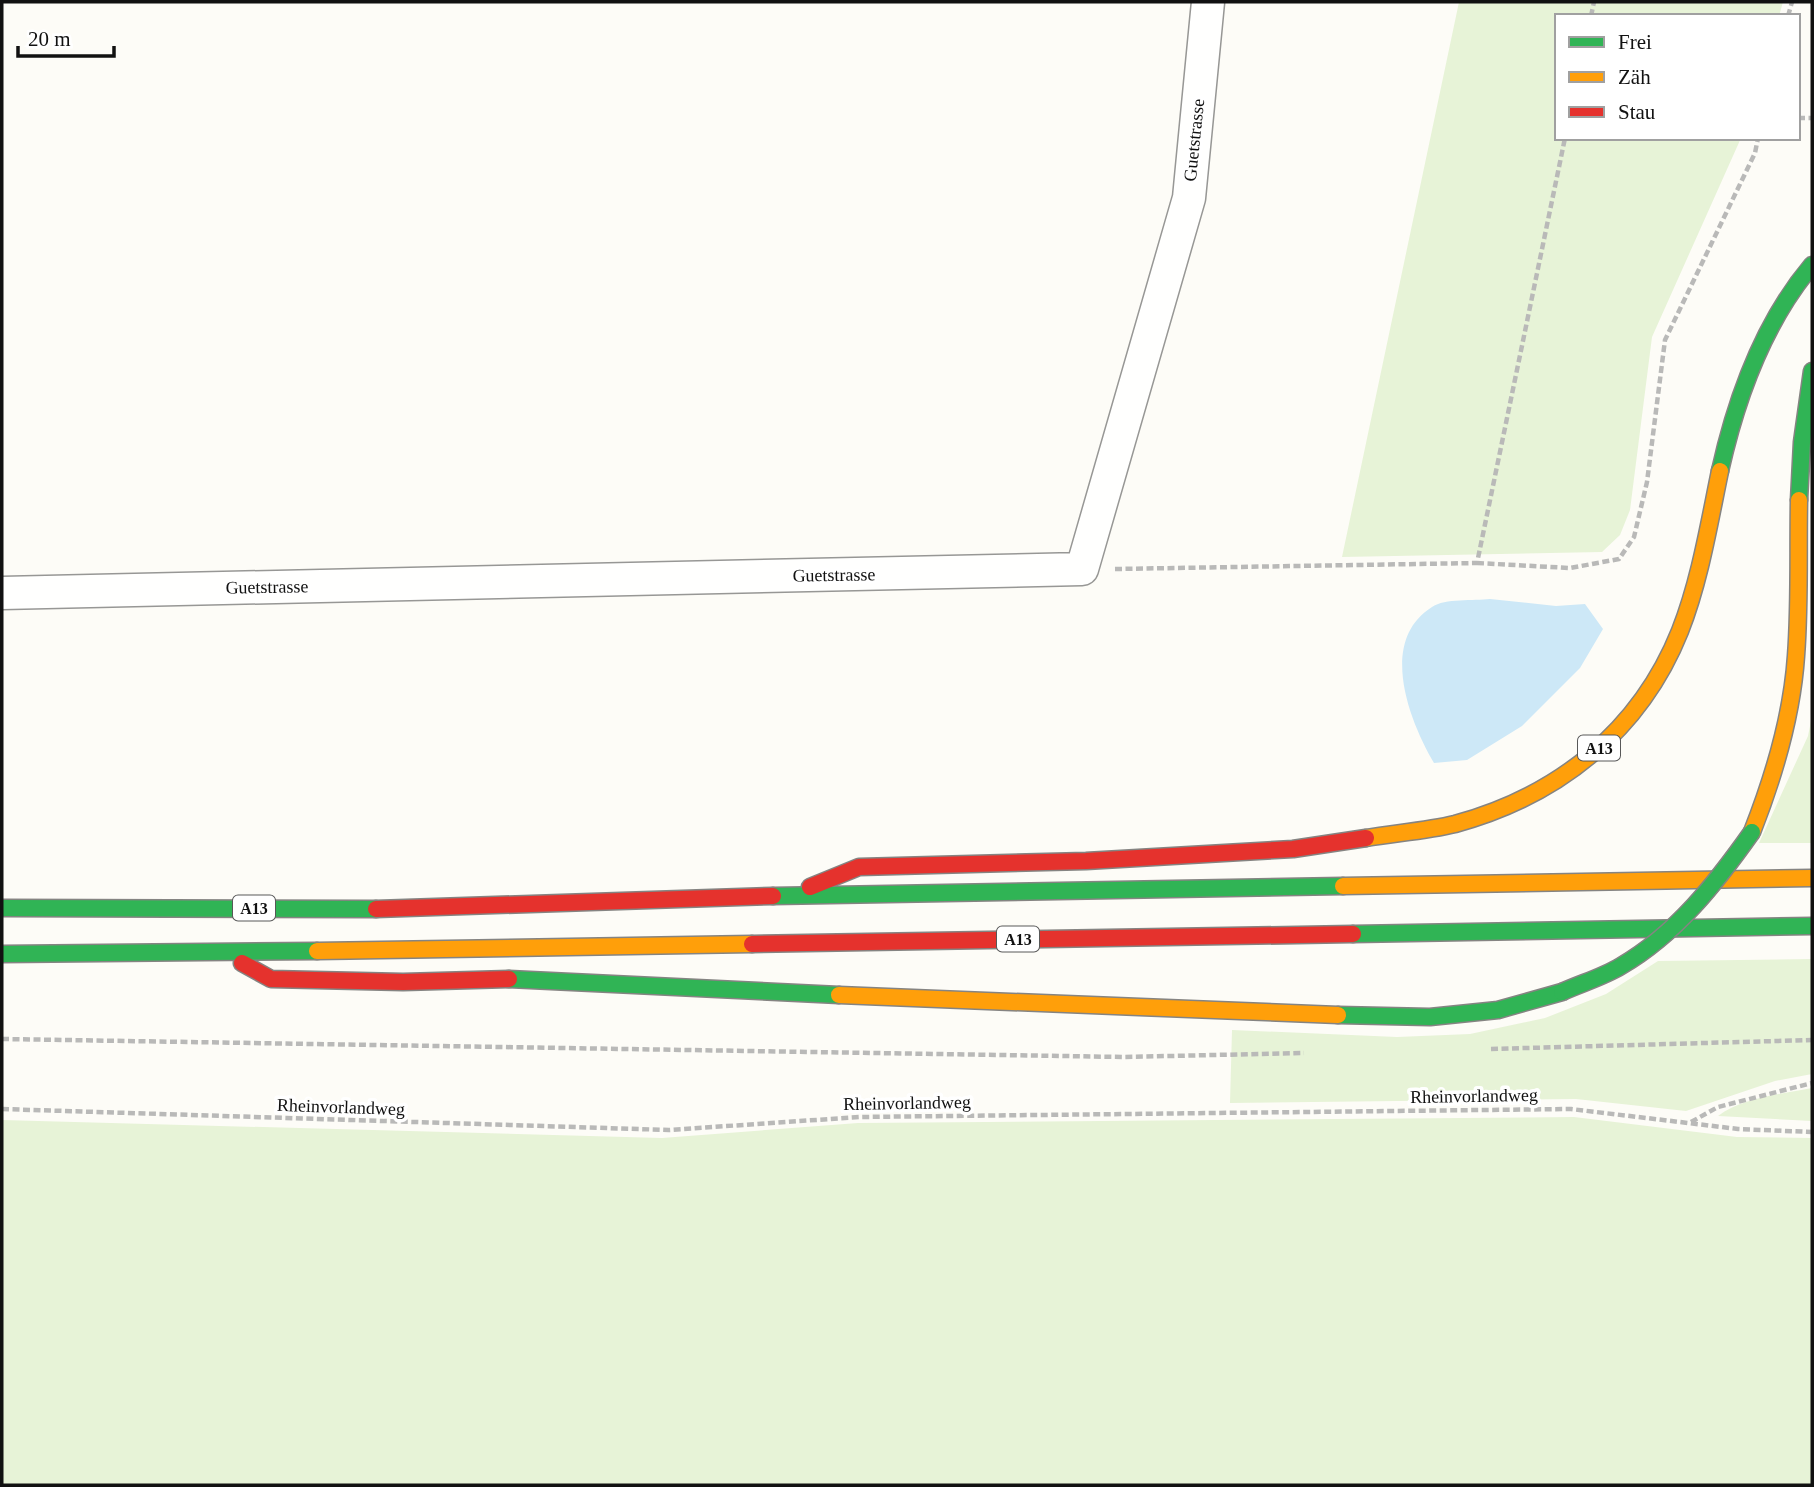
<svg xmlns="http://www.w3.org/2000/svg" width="1814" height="1487" viewBox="0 0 1814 1487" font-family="Georgia,serif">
  <rect width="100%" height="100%" fill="#fdfcf7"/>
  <path fill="#e7f3d7" d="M1459,2H1783L1779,16H1557V138H1741L1652,337L1630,510L1620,535L1602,552L1342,557Z
    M1812,716V843H1759L1808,736Z
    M1812,959V1074L1775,1081L1686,1111L1576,1099L1230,1103L1232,1030L1397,1037L1470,1034L1545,1018L1606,994L1658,961Z
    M1812,1088V1121L1718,1116C1743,1097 1783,1094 1812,1088Z
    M1574,1117L1737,1137L1812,1138V1485H2V1120L662,1138L858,1123Z"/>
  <path fill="#cde8f7" d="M1490,599L1556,606L1585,604L1603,629L1580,668L1522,726L1467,760L1434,763C1409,720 1378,641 1432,607C1445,598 1474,601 1490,599Z"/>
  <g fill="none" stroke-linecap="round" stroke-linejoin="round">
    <g stroke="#979795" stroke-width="35">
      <path id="street" d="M2,593L1082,569L1189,198L1208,2"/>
    </g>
    <g stroke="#858482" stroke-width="19">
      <path id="fast" d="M1720,471C1736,399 1764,322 1812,265
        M1799,500L1802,442L1812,371
        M773,896L1343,886
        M2,908L376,909
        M1353,934L1812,926
        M2,954L317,951
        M509,979L839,995
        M1338,1015L1430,1017L1498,1010L1562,992"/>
    </g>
    <g stroke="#858482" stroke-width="19">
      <path id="slow" d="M1752,832C1774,776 1792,716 1796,656C1800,604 1798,552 1799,500
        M1366,838C1395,833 1426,831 1455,824C1558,796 1640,731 1680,631C1700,580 1709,524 1720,471
        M1343,886L1812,878
        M317,951L752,944
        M839,995L1338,1015"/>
    </g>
    <g stroke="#858482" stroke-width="19">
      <path id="jam" d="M810,887L859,867L1086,861L1293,849L1366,838
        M376,909L773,896
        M752,944L1353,934
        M242,963L271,979L403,982L509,979"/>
    </g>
    <path stroke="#b9b9b8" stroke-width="4.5" stroke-dasharray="7 3.5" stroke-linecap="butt" d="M1591,16L1594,2
      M1788,16L1792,2
      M1798,118H1812
      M1477,563L1570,568L1619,559L1634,537L1647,482L1665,340L1755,153L1758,138
      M1115,569L1477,563L1565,138
      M2,1039L1124,1057L1304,1053
      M1491,1049L1812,1040
      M2,1109L669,1130L859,1117L1571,1109L1738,1129L1812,1132
      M1691,1122L1718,1107L1812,1083"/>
    <use href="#street" stroke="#fffffe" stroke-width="32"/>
    <use href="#fast" stroke="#30b455" stroke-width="16"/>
    <use href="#slow" stroke="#ff9f0a" stroke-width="16"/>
    <use href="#jam" stroke="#e5322d" stroke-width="16"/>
    <g stroke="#858482" stroke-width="19" stroke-linecap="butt">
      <path id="fast-bridge" d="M1562,992C1582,983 1603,977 1621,966C1676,934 1716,883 1752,832"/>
    </g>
    <use href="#fast-bridge" stroke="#30b455" stroke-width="16"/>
  </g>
  <g text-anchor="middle" stroke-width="7" stroke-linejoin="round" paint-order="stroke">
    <g fill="#fff" stroke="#585858" stroke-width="2">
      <rect x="1578" y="735.5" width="42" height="25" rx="5"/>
      <rect x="233" y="895.5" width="42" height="25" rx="5"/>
      <rect x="997" y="926.5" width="42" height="25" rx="5"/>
    </g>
    <g font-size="16" font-weight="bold" fill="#111">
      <text x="1599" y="754">A13</text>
      <text x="254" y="914">A13</text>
      <text x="1018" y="945">A13</text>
    </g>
    <g font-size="18" fill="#111" stroke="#fff">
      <text transform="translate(1194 140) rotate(-84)" y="6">Guetstrasse</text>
      <text transform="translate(834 575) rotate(-1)" y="6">Guetstrasse</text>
      <text transform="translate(267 587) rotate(-1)" y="6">Guetstrasse</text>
      <text transform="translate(1474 1096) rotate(-1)" y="6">Rheinvorlandweg</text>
      <text transform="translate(907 1103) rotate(-1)" y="6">Rheinvorlandweg</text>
      <text transform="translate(341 1107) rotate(2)" y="6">Rheinvorlandweg</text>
    </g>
  </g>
  <rect width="1814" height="1487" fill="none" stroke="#111111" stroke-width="7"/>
  <rect x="1555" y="14" width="245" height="126" fill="#ffffff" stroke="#a0a0a0" stroke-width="2"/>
  <rect x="1569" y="37" width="35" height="10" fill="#30b455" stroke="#a0a0a0" stroke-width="2"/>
  <text x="1618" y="49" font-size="21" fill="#111111">Frei</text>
  <rect x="1569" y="72" width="35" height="10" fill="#ff9f0a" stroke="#a0a0a0" stroke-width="2"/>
  <text x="1618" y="84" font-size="21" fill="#111111">Zäh</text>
  <rect x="1569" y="107" width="35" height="10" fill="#e5322d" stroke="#a0a0a0" stroke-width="2"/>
  <text x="1618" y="119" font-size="21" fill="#111111">Stau</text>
  <path d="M18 46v10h96v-10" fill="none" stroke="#111111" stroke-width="3.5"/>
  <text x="28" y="46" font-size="21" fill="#111111" stroke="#ffffff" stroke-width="5" paint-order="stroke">20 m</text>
</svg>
